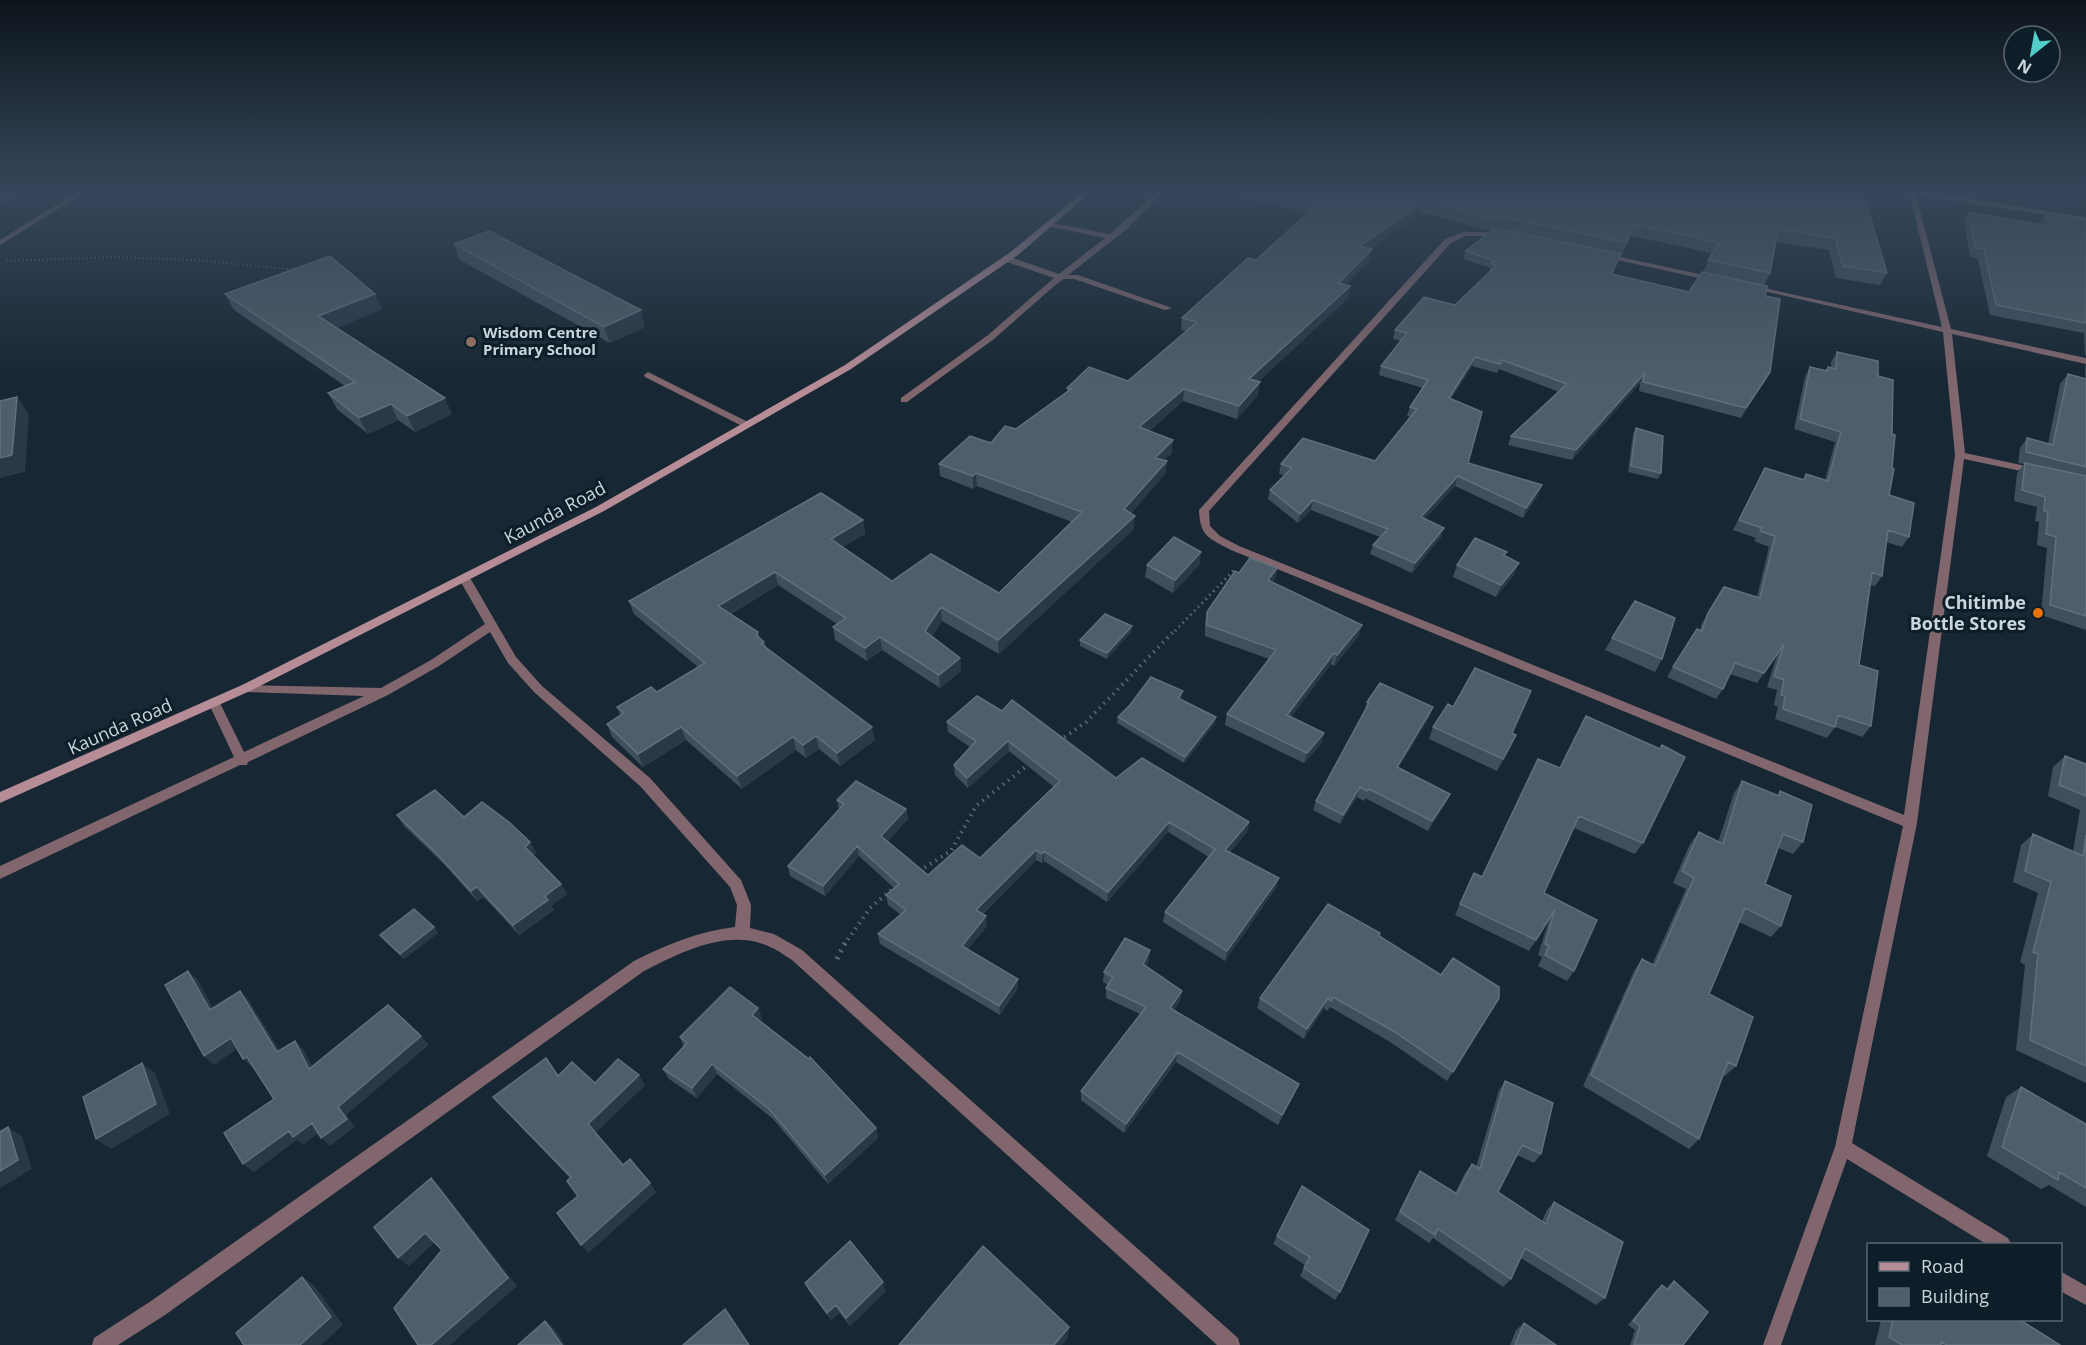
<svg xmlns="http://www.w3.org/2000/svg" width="2086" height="1345" viewBox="0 0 2086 1345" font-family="'Open Sans',sans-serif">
  <rect width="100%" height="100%" fill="#172733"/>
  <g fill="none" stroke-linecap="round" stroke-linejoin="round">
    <path stroke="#5a6872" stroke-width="2" stroke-dasharray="1 3" stroke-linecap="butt" d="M7,261L116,257L195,260L299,270"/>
    <path stroke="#5a6872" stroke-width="3" stroke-dasharray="1.5 4" stroke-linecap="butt" d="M1175,631L1236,568"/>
    <path stroke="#5a6872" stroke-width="4" stroke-dasharray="1.5 5" stroke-linecap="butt" d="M1059,741L1086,722L1176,629
      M919,871L951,851L976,806L1029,764
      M844,945L870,908L898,884"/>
    <path stroke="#5a6872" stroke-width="5" stroke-dasharray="2 6" stroke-linecap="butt" d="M837,959L845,943"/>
    <path fill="#81676d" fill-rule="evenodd" d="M1057,275H1078L1172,308L1165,310L1074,279H1057Z
      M648,372L750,423L752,425L747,428L744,427L645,377L644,375Z"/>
    <path fill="#81676d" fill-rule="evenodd" d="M77,192H86L0,245V240Z
      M1156,192H1163L1128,228L1053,287L994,339L907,402H901V398L988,335L1054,278L1004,261V257H1010L1059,274L1105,238L1047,226V222L1110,234Z
      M1909,192H1929L2086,217V221L1916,195L1951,329L2086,358V364L1952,334L1965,453L2035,468L2040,471L2035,474L1964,459L1917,823L1852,1143L2008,1238L2011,1244H1986L1847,1159L1781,1345H1763L1835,1147L1903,826L1231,550C1209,538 1200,537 1199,510L1445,239L1464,232H1508V236H1465L1451,243L1209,511L1210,526L1220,536L1239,546L1904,815L1955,455L1943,332L1746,287L1750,285L1942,327Z
      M1601,253L1713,277L1717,279L1713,281L1604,257H1601Z
      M465,575L469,576L516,657L542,686L650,778L741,880L751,905L750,928L774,934L802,950L1238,1338L1240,1345H1217L792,960C784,955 776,949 768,946C727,928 680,953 644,971L165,1315L118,1345H92L94,1338L151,1301L634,961C666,945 699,931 735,927L737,905L730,887L640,786L534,692L508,663L490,632L439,666L388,695L248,762L247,765H240L0,879V866L234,757L208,702L210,699H218L244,752L364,696L246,692L242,691L240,688L242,685L381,688L431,660L485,624L459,579Z
      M2060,1271L2086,1286V1305L2060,1291Z"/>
    <path fill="#b68d96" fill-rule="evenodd" d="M1083,192H1091L1018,255L851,369L604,511L250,691L0,803V792L242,685L596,507L845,365L1012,251Z"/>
  </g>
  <path fill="#3f505d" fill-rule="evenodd" d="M1243,192H1863L1887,273L1880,285L1836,278L1829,250L1776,242L1770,273L1764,285L1765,381L1741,418L1639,391L1640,383L1572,460L1508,445L1511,436L1559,392L1499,369L1497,373L1472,366L1451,399L1468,463L1538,495L1523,518L1455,486L1425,519L1441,537L1412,573L1370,554L1373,545L1380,537L1311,510L1298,523L1268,499L1270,490L1284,475L1279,474L1281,464L1375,461L1410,417L1407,416L1410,407L1423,388L1379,375L1381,366L1401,341L1393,339L1395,330L1455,305L1490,272H1489L1490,268L1463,259L1466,251L1492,230H1485L1433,215L1419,214L1371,249L1369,261L1346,285L1348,298L1258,382V395L1237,419L1183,401L1149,431L1172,453L1164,460L1167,461L1165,474L1131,513L1134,529L999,654L942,621L932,636L960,658L961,671L940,688L882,650L867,661L835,640L833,627L837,624L778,585L731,614L758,632L760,638L764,642L766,647L875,740L840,766L819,749L806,758L796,750L742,789L686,740L643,767L612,737L607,724L620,715L617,707L657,692L698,667L634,614L629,601L863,520L865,534L842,547L892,581L999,593L1072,522L977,486L973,489L940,476L939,464L991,443L1016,429L1067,392V388L1128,381L1186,331L1181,330L1182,318L1256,260L1308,213L1242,197ZM1631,236L1689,248L1712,254L1703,272L1689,292L1612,275L1621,255H1622Z
    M1969,212L2041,224L2046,214L2086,220V356L2085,355L2084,333L1990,315L1978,259L1970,257L1964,221Z
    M454,244L645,327L610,343L460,260Z
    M225,294H375L382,309L336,328L452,414L415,432L398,420L368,434L337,409L328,393L345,386L234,310Z
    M1837,352L1878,376L1889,495L1909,537L1902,547L1886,542L1882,576L1875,586L1870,585L1859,665L1871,726L1862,737L1835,727L1827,738L1775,719L1778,707L1774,705L1777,690L1767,687L1777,655L1757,683L1730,674L1723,689L1716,699L1667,677L1673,667L1700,630L1702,623L1708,613L1757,597L1769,547L1754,541L1756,538L1733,530L1765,468L1803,479L1806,474L1825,480L1835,442L1794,429L1805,377L1810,367L1825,370L1828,367H1831V362Z
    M2086,364V630L2041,615L2047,548L2037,545L2039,522L2035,521L2037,507L2014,501L2017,473L2024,464L2018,463L2020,448L2027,438L2048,444L2060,384L2068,374L2085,378V366Z
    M1636,428L1661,473L1658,479L1628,472L1633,434Z
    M1507,552L1505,556L1514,575L1496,597L1453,577L1457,565Z
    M1200,564L1173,593L1145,577L1147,565Z
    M1277,568L1275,579L1272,582L1359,636L1334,666L1331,664L1291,717L1324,733L1321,744L1304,763L1225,725L1227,714L1269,659L1205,636V623L1207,612L1239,573Z
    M1131,632L1107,659L1080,646V640Z
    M1612,638L1662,659L1655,672L1605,650Z
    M1182,697L1181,699L1215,723L1184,763L1117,723L1118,717Z
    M1367,702L1430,716L1398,768L1450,794L1446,803L1428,831L1365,798L1364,801L1357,797L1340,824L1313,810L1316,801L1364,712Z
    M1453,707L1512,733L1511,747L1497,771L1429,739L1433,727Z
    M1002,711L1116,778L1249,822L1247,832L1230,852L1276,888L1225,961L1163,922L1165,912L1209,857L1168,832L1107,902L1044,861L1042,863L1036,860L983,914L987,926L968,949L1018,979V988L1000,1015L880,944L878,934L901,915L888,905L886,895L894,888L859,856L825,896L790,876L788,866L839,810L837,800L906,809L908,819L888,841L928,875L980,858L1054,787L1009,751L968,788L955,775L954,765L970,747L948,732L947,722Z
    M2065,756L2086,764V1083L2016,1050L2025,965L2020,962L2038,893L2013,882L2021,845L2033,834L2073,851L2080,810L2048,796L2053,767Z
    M1538,759L1643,843L1635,854L1574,828L1544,893L1597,920L1574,971L1567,981L1538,966L1542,957L1538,955L1549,920L1529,951L1455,915L1474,873L1482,877Z
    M1742,781L1777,795L1780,791L1803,842L1793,854L1778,848L1765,884L1781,926L1771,937L1739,922L1709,994L1736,1066L1725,1076L1723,1075L1699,1139L1689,1149L1583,1086L1634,971L1642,959L1652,965L1686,889L1673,883L1690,844L1699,832L1718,842L1734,793Z
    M397,815L464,817L530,842L536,853L533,855L561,884L567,894L551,906L554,910L519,935L484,897L477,901L443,863L404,826Z
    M434,927L438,933L404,959L385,941L380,935Z
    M1379,936L1441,975L1499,998L1447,1081L1390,1042L1330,1007L1327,1011L1324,1008L1304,1039L1257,1008L1260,998Z
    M1149,960L1146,966L1182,991L1180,1001L1174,1010L1299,1084L1295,1093L1278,1125L1176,1062L1124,1133L1081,1100V1091L1140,1014L1106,998V988L1108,985L1103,982L1104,972Z
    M758,1008L762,1019L760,1021L876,1128L878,1138L828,1184L773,1119L717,1074L697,1098L669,1079L663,1069L684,1047L680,1037Z
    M558,1075L595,1083L645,1085L595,1133L623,1165L656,1192L588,1253L578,1196L570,1178L501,1106L493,1097Z
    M1505,1081L1541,1154L1534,1163L1517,1155L1498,1192L1542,1221L1547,1210L1554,1202L1605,1298L1596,1305L1521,1258L1511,1279L1503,1287L1433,1238L1429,1243L1395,1220L1415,1180L1420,1171L1455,1193L1465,1173L1472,1164L1476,1167L1499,1090Z
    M2021,1087L2086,1124V1207L2049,1185L2041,1189L1987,1156L2006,1097Z
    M1302,1186L1340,1292L1335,1300L1300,1276L1305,1265L1273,1244Z
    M1674,1281L1683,1345H1630L1635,1330L1628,1325L1657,1289L1662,1285L1666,1289L1669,1285Z
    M805,1283L886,1291L850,1326L840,1313L831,1320L809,1291Z
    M1881,1320H2020L2060,1345H1875Z
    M1524,1323L1556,1345H1510L1516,1330Z"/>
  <path fill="#283a46" d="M8,192H33L0,207V196Z
    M1422,203L1419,214L1358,258L1360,246Z
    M1635,225L1631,236L1622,255L1626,243Z
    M1372,249L1369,261L1336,295L1339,283Z
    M1350,286L1348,298L1247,392L1249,379Z
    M375,294L382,309L325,332L318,316Z
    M641,310L645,327L610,343L604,327Z
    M1475,357L1472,366L1446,407L1449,398Z
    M1770,372L1765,381L1741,418L1746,408Z
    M1644,374L1640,383L1572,460L1576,450Z
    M1260,382L1258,395L1237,419L1239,406Z
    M1184,389L1183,401L1138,440L1139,427Z
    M17,397L29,414L25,472L0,478V458Z
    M445,398L452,414L415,432L407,416Z
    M391,404L398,420L368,434L359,418Z
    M1173,440L1172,453L1154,471L1155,458Z
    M1167,461L1165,474L1123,523L1124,509Z
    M976,473L977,486L973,489V476Z
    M1458,476L1455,486L1418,527L1421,517Z
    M1542,485L1538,495L1523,518L1526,508Z
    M1313,500L1311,510L1298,523L1300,514Z
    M1135,516L1134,529L999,654L998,640Z
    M863,520L865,534L833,553L831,539Z
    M1444,528L1441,537L1412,573L1415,563Z
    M1201,552L1200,564L1173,593L1175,580Z
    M1519,563L1514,575L1496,597L1501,585Z
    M1277,568L1275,579L1266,591L1268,580Z
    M775,572L778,585L722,619L718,606Z
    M941,607L942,621L926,644L925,631Z
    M1362,625L1359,636L1334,666L1337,655Z
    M1132,626L1131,632L1107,659V653Z
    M880,637L882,650L867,661L865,648Z
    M1334,653L1331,664L1284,726L1287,715Z
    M960,658L961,671L940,688L939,675Z
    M1183,691L1182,697L1177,704L1178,698Z
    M1433,707L1430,716L1393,777L1397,767Z
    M1216,717L1215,723L1184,763L1185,757Z
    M681,727L686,740L643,767L638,754Z
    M872,727L875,740L840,766L837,753Z
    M1324,733L1321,744L1304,763L1307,753Z
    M1516,735L1511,747L1497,771L1503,759Z
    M816,736L819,749L806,758L803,745Z
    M793,737L796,750L742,789L737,776Z
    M1008,741L1009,751L968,788L967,778Z
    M1360,787L1357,797L1340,824L1343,815Z
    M1450,794L1446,803L1428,831L1432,821Z
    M906,809L908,819L883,846L881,836Z
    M1169,822L1168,832L1107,902L1108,892Z
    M1249,822L1247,832L1223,860L1225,850Z
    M530,842L536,853L531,857L525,847Z
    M857,846L859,856L825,896L823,886Z
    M1036,850V860L977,919L976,910Z
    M1044,851V861L1042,863V854Z
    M1279,878L1276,888L1225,961L1227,951Z
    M561,884L567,894L551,906L554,910L519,935L513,925L545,896Z
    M477,887L484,897L477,901L471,891Z
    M986,916L987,926L963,955L962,946Z
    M434,927L438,933L404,959L400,954Z
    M1150,950L1149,960L1141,974L1143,964Z
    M188,971L198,980L219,1019L210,1010Z
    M1018,979V988L1000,1015L999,1006Z
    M240,991L249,1000L286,1061L277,1052Z
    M1182,991L1180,1001L1169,1018L1170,1008Z
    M1328,998L1324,1008L1304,1039L1307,1029Z
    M758,1008L762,1019L756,1025L752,1015Z
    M421,1036L429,1045L346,1115L355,1127L330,1146L321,1138L338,1107Z
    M231,1038L241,1046L214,1065L204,1056Z
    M295,1041L304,1050L318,1077L309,1069Z
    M1178,1052L1176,1062L1124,1133L1126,1124Z
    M247,1057L256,1066L253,1068L243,1059Z
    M142,1063L155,1073L170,1114L111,1149L96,1139Z
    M712,1064L717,1074L697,1098L692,1088Z
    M639,1075L645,1085L595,1133L588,1124Z
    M1299,1084L1295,1093L1278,1125L1282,1115Z
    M312,1123L321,1131L303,1145L297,1140L254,1172L243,1164L289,1131Z
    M8,1127L22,1136L32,1169L0,1188V1171Z
    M876,1128L878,1138L828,1184L825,1175Z
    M431,1178L440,1187L517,1286L450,1345H431L508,1278Z
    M650,1183L656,1192L588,1253L581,1245Z
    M425,1233L435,1242L409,1266L398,1258Z
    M302,1277L314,1285L343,1325L321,1345H300Z
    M883,1282L886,1291L850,1326L846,1318Z
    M836,1305L840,1313L831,1320L827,1313Z
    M545,1321L554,1328L565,1345H562Z
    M1069,1327L1068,1338L1062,1345H1054Z"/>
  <path fill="#4e5e6a" stroke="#61717c" stroke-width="1.5" d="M0,192H8L0,196Z
    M1270,192H1863L1887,273L1843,266L1835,238L1778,229L1770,273L1708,260L1719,243L1694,237L1635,225L1626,243L1507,218H1488L1436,204L1422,203L1360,246L1372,249L1339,283L1350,286L1249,379L1260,382L1239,406L1184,389L1139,427L1173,440L1155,458L1167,461L1124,509L1135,516L998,640L941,607L925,631L960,658L939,675L880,637L865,648L833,627L846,618L775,572L718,606L758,632L756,635L764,642L761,644L872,727L837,753L816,736L803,745L793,737L737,776L681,727L638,754L607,724L624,713L617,707L651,687L657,692L705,663L629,601L821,493L863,520L831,539L892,581L931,554L999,593L1082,512L976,473L973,476L939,464L970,436L991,443L1005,426L1016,429L1071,389L1067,388L1089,367L1128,381L1197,322L1182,318L1248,258L1256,260L1318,204Z
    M1969,212L2050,226L2046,214L2086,220V323L1996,305L1984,249L1975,248Z
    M1492,230H1505L1621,254L1611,274L1689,292L1702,272L1767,286L1765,296L1780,299L1770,372L1746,408L1643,382L1644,374L1576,450L1511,436L1567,384L1502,360L1500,364L1475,357L1449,398L1482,412L1468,463L1542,485L1526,508L1458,476L1421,517L1444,528L1415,563L1373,545L1388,529L1313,500L1300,514L1270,490L1292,468L1281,464L1303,438L1375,461L1417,409L1410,407L1428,380L1381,366L1407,333L1395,330L1424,297L1455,305L1497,265L1491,263L1495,261L1466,251Z
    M489,231L641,310L604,327L454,244Z
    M330,256L375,294L318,316L445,398L407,416L391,404L359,418L328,393L355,382L225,294Z
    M1837,352L1878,361V376L1893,380L1892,434L1895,435L1892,468L1894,469L1889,495L1914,503L1909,537L1888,530L1882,576L1872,572L1859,665L1878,671L1871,726L1838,715L1835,727L1783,709L1785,696L1781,695L1784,680L1774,676L1784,644L1764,673L1735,663L1723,689L1673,667L1697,629L1702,631L1708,613L1724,587L1760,598L1775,536L1760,531L1762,528L1739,520L1765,468L1804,480L1806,474L1828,481L1841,432L1800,419L1810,367L1827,371L1828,367L1836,369Z
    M2068,374L2086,379V467L2026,452L2027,438L2053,445Z
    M17,397L12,455L0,458V401Z
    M1636,428L1663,436L1661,473L1631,466Z
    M2025,463L2086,476V616L2050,605L2056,537L2046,534L2048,512L2044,511L2045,497L2022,490Z
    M1174,537L1201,552L1175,580L1147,565Z
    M1475,538L1507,552L1503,555L1519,563L1501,585L1457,565Z
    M1250,558L1277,568L1268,580L1362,625L1337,655L1334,653L1287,715L1324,733L1307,753L1227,714L1276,650L1207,625V612L1235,571L1239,573Z
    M1635,601L1675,618L1662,659L1612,638Z
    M1105,614L1132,626L1107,653L1080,640Z
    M1475,668L1531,691L1512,733L1516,735L1503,759L1433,727L1448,704L1453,707Z
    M1151,677L1183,691L1178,698L1216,717L1185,757L1118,717L1130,705Z
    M1380,683L1433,707L1397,767L1450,794L1432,821L1369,789L1367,791L1360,787L1343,815L1316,801L1369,703L1367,702Z
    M977,696L1002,711L1012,700L1116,778L1142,758L1249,822L1225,850L1279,878L1227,951L1165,912L1215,849L1169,822L1108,892L1044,851L1042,854L1036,850L976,910L986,916L962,946L1018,979L999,1006L878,934L906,910L886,895L899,884L857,846L823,886L788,866L844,804L837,800L856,781L906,809L881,836L928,875L962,845L980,858L1060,781L1008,741L967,778L954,765L976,741L947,722Z
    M1586,716L1660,749L1662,745L1685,757L1643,843L1579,816L1544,893L1597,920L1574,971L1545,955L1549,946L1545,944L1555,909L1536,940L1460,904L1474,873L1482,877L1538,759L1560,768Z
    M2065,756L2086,764V796L2059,785Z
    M1742,781L1779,796L1780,791L1812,805L1803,842L1783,834L1765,884L1791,896L1781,926L1745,908L1709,994L1753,1017L1736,1066L1728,1062L1699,1139L1591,1075L1642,959L1655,966L1694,878L1682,871L1699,832L1723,844Z
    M435,790L464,817L482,802L510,823L530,842L525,847L561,884L545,896L548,900L513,925L477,887L471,891L436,853L397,815Z
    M2033,834L2083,856L2086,835V1066L2030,1040L2038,954L2033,952L2051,882L2025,871Z
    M1328,904L1380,933L1379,936L1441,975L1453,958L1499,987V998L1453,1072L1395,1032L1333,997L1331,1001L1328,998L1307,1029L1260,998Z
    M414,909L434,927L400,954L380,935Z
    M1125,938L1150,950L1143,964L1182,991L1170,1008L1299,1084L1282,1115L1178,1052L1126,1124L1081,1091L1146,1007L1106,988L1113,977L1104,972Z
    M188,971L210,1010L240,991L277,1052L295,1041L309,1069L388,1005L421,1036L338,1107L347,1119L321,1138L312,1123L293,1137L289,1131L243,1164L224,1133L274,1099L247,1057L243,1059L231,1038L204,1056L165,985Z
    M730,987L758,1008L752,1015L809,1059L810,1057L876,1128L825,1175L769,1109L712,1064L692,1088L663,1069L687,1043L680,1037Z
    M546,1058L558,1076L572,1062L595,1083L618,1059L639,1075L588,1124L623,1165L630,1159L650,1183L581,1245L557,1213L578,1196L567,1181L571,1177L493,1097Z
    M142,1063L156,1104L96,1139L83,1097Z
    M1505,1081L1553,1103L1541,1154L1522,1145L1498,1192L1546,1224L1554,1202L1623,1242L1605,1298L1525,1248L1511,1279L1438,1229L1435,1235L1400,1212L1420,1171L1457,1194L1472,1164L1480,1169Z
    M2021,1087L2086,1124V1188L2059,1172L2058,1180L2002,1147Z
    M8,1127L18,1160L0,1171V1132Z
    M431,1178L508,1278L431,1345H418L394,1308L442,1250L425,1233L398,1258L374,1227Z
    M1302,1186L1369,1230L1340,1292L1304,1268L1310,1257L1277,1236Z
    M850,1241L883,1282L846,1318L836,1305L827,1313L805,1283Z
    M983,1246L1069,1327L1054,1345H899Z
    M302,1277L331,1317L300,1345H244L236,1333Z
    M1674,1281L1708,1312L1683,1345H1634L1640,1326L1633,1321L1662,1285L1668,1290Z
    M725,1309L749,1345H683Z
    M1893,1320H2020L2060,1345H1947L1941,1342V1345H1902L1889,1337Z
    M545,1321L562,1345H518Z
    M1524,1323L1556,1345H1515Z"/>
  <linearGradient id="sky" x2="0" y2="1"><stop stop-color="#0d151c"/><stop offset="0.5" stop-color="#36475b"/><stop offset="1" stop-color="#36475b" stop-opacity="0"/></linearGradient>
  <rect width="2086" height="381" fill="url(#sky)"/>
  <circle fill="#8d6e63" stroke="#0d1e29" stroke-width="2" cx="471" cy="342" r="6"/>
  <circle fill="#e8710a" stroke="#0d1e29" stroke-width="2" cx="2038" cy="613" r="6"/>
  <g text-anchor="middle" stroke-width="6" stroke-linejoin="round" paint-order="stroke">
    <g font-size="15" font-weight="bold" fill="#cbd5dd" stroke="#0d1e29" text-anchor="start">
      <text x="483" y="338">Wisdom Centre<tspan x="483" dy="17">Primary School</tspan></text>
    </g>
    <g font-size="18" fill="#cbd5dd" stroke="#0d1e29">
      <text transform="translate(555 513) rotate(-28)" y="6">Kaunda Road</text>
      <text transform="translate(120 727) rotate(-24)" y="6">Kaunda Road</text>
    </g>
    <g font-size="18" font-weight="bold" fill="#cbd5dd" stroke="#0d1e29" text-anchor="end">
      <text x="2026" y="609">Chitimbe<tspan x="2026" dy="21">Bottle Stores</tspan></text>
    </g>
  </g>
  <rect x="1867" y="1243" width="195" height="78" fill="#0d1e29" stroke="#596771" stroke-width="1.5"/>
  <rect x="1879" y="1262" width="30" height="9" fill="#b68d96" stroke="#596771" stroke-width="1.5"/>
  <text x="1921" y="1273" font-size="18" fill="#cbd5dd">Road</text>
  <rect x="1879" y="1288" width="30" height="18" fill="#4e5e6a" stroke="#596771" stroke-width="1.5"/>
  <text x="1921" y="1303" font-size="18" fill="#cbd5dd">Building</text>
  <g transform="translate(2032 54) rotate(211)"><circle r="28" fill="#0d1e29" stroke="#596771" stroke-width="1.5"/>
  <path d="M0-4.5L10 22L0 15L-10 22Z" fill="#53cdc9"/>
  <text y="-9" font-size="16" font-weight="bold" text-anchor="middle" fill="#cbd5dd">N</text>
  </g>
</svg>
